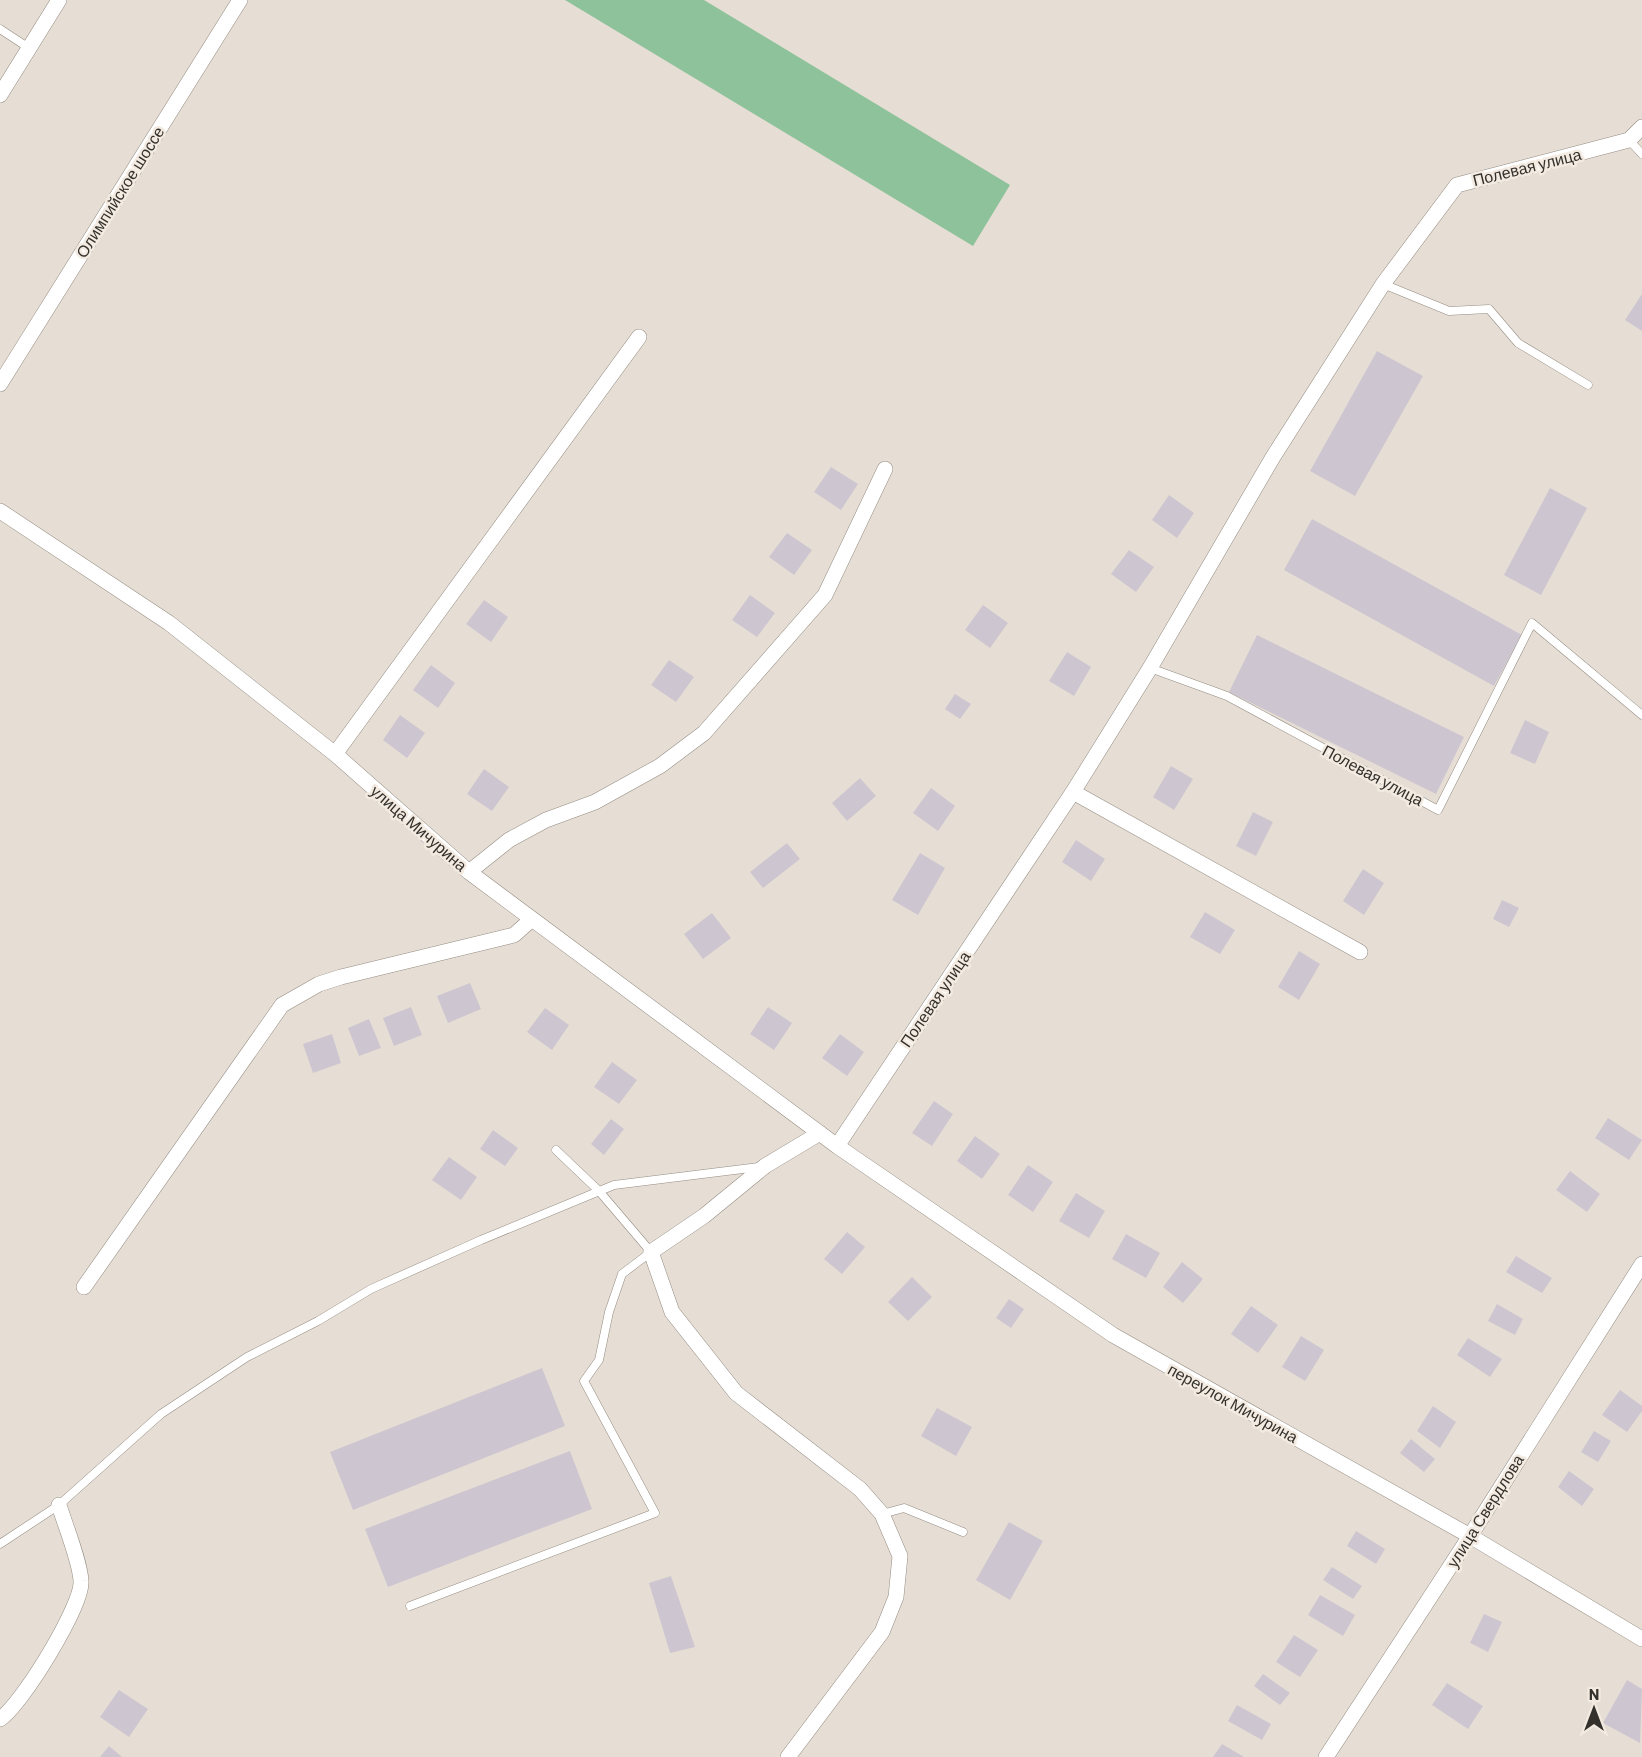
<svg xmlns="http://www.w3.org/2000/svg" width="1642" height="1757" viewBox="0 0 1642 1757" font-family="Barlow,sans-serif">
  <rect width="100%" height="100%" fill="#e6ded4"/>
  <path fill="#8ec29b" d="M565,0H704L1010,185L973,246Z"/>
  <path fill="#cdc6d0" d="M1642,294V331L1625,320Z
    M1377,351L1423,376L1355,496L1310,471Z
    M831,467L858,484L841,510L814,492Z
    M1550,488L1587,508L1541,595L1504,575Z
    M1169,495L1194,513L1177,538L1152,520Z
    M1312,519L1522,635L1494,686L1284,570Z
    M787,533L812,550L794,575L769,557Z
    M1129,550L1154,567L1136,592L1111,574Z
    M750,595L775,613L757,637L732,620Z
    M484,600L508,617L491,642L466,624Z
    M983,605L1008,623L990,648L965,630Z
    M1257,635L1464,737L1436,794L1229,692Z
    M1067,652L1091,667L1074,696L1049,681Z
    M669,660L694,677L676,702L651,685Z
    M431,665L455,683L438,708L413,690Z
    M955,694L971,704L960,719L945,709Z
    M400,715L425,733L407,758L383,740Z
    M1525,720L1549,732L1535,764L1510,753Z
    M1171,766L1193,779L1174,810L1153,797Z
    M484,769L509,787L492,811L467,794Z
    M860,778L876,796L847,821L832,803Z
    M931,788L955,806L938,831L913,813Z
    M1253,812L1273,822L1256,856L1236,846Z
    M1076,840L1105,859L1091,881L1062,862Z
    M787,843L800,859L763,888L750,872Z
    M920,853L945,868L918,915L892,900Z
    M1363,869L1384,883L1364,915L1343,901Z
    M1502,900L1519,908L1509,927L1493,919Z
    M1205,912L1235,930L1220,954L1190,937Z
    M712,913L731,938L703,959L684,934Z
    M1299,951L1320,964L1299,1000L1278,987Z
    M470,983L481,1009L448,1023L437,996Z
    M411,1007L422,1035L394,1046L383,1018Z
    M768,1007L792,1023L774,1050L750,1034Z
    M545,1008L569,1025L552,1050L527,1032Z
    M369,1019L381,1048L359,1056L348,1028Z
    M332,1034L341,1063L313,1073L303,1044Z
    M840,1034L864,1052L847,1076L822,1058Z
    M612,1062L637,1080L619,1104L594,1087Z
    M934,1101L953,1114L932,1146L912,1133Z
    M1608,1118L1642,1140L1629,1160L1595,1138Z
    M611,1119L624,1129L604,1155L591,1144Z
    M493,1130L518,1148L505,1166L480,1149Z
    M975,1136L1000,1154L982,1179L957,1161Z
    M449,1157L477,1177L461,1200L432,1180Z
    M1028,1165L1053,1182L1033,1212L1008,1195Z
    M1570,1171L1600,1194L1587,1212L1556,1190Z
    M1076,1193L1105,1211L1089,1238L1059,1221Z
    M847,1232L865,1247L842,1274L824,1259Z
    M1126,1234L1160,1253L1146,1278L1112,1259Z
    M1516,1256L1552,1278L1542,1293L1506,1272Z
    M1182,1262L1203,1279L1183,1303L1163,1287Z
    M912,1277L932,1297L908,1321L888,1302Z
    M1009,1299L1024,1309L1011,1328L996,1318Z
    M1497,1304L1523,1319L1515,1335L1488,1321Z
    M1251,1306L1278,1325L1258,1353L1231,1334Z
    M1301,1336L1324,1350L1305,1381L1282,1367Z
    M1468,1338L1502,1359L1490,1377L1457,1355Z
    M542,1368L565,1426L353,1510L330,1452Z
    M1620,1390L1642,1406V1411L1627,1432L1602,1415Z
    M1433,1406L1456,1422L1440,1448L1417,1431Z
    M937,1408L972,1427L956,1456L921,1436Z
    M1594,1431L1611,1441L1598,1462L1581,1452Z
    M1411,1439L1435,1459L1424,1472L1400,1453Z
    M570,1451L592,1509L388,1587L365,1529Z
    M1569,1471L1594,1489L1582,1506L1558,1487Z
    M1009,1522L1043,1541L1010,1600L976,1580Z
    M1356,1531L1385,1549L1376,1564L1347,1546Z
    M1332,1567L1362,1586L1353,1599L1323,1580Z
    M671,1576L695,1647L670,1653L649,1583Z
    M1320,1595L1355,1615L1343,1636L1308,1615Z
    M1484,1614L1502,1622L1488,1652L1470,1643Z
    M1294,1635L1318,1650L1300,1677L1276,1662Z
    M1263,1674L1290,1693L1280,1705L1254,1686Z
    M1627,1680L1642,1689L1640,1743L1603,1723Z
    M1447,1683L1483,1706L1468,1729L1432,1705Z
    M119,1690L148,1709L129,1737L100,1717Z
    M1237,1705L1271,1724L1262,1740L1228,1721Z
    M1222,1744L1244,1757H1213Z
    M109,1746L122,1757H100Z"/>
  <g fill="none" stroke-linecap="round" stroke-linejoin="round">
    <g stroke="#948c83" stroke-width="9">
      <path id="lane" d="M0,29L29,48
        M1629,140L1642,154
        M1383,284L1449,311L1489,309L1518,343L1588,385
        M1150,668L1227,696L1438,810L1532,623L1642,715
        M882,1514L904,1508L963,1532
        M0,1544L59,1505L161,1414L247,1357L318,1321L371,1289L481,1240L614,1185L759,1167
        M410,1606L655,1513L584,1381L599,1360L609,1312L622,1274L651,1252L599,1191L556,1150"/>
    </g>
    <g stroke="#948c83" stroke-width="16">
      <path id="street" d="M0,95L59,0
        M0,384L240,0
        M0,511L169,623L335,754L469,872L837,1146L1113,1335L1470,1536L1642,1639
        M335,754L639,337
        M1073,792L1360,952
        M469,872L509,840L546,820L595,802L660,766L704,733L825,595L885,469
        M837,1146L1073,792L1150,668L1273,457L1383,284L1457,185L1629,140L1642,127
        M84,1287L282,1005L319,984L341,977L514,935L532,919
        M0,1719C21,1706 83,1605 81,1581C80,1561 65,1525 59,1505
        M788,1757L882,1632L896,1597L900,1556L882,1514L860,1489L736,1393L672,1312L651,1252L704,1216L765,1166L820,1133
        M1326,1757L1470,1536L1642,1264"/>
    </g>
    <use href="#lane" stroke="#fff" stroke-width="8"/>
    <use href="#street" stroke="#fff" stroke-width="15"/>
  </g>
  <g text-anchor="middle" stroke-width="5" stroke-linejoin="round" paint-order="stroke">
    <g font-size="16" fill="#34312d" stroke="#f3ebe1">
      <text transform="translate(1527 167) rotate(-14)" y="6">Полевая улица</text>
      <text transform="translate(120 192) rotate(-58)" y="6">Олимпийское шоссе</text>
      <text transform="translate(1373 775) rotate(28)" y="6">Полевая улица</text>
      <text transform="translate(419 828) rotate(41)" y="6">улица Мичурина</text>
      <text transform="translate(935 999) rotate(-56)" y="6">Полевая улица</text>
      <text transform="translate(1233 1403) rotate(29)" y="6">переулок Мичурина</text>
      <text transform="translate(1485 1511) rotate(-58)" y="6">улица Свердлова</text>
    </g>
  </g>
  <g transform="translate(1594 1709)" stroke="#f3ebe1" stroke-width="4.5" paint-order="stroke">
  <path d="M0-4.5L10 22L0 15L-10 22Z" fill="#34312d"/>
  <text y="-9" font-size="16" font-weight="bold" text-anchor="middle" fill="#34312d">N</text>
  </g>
</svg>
